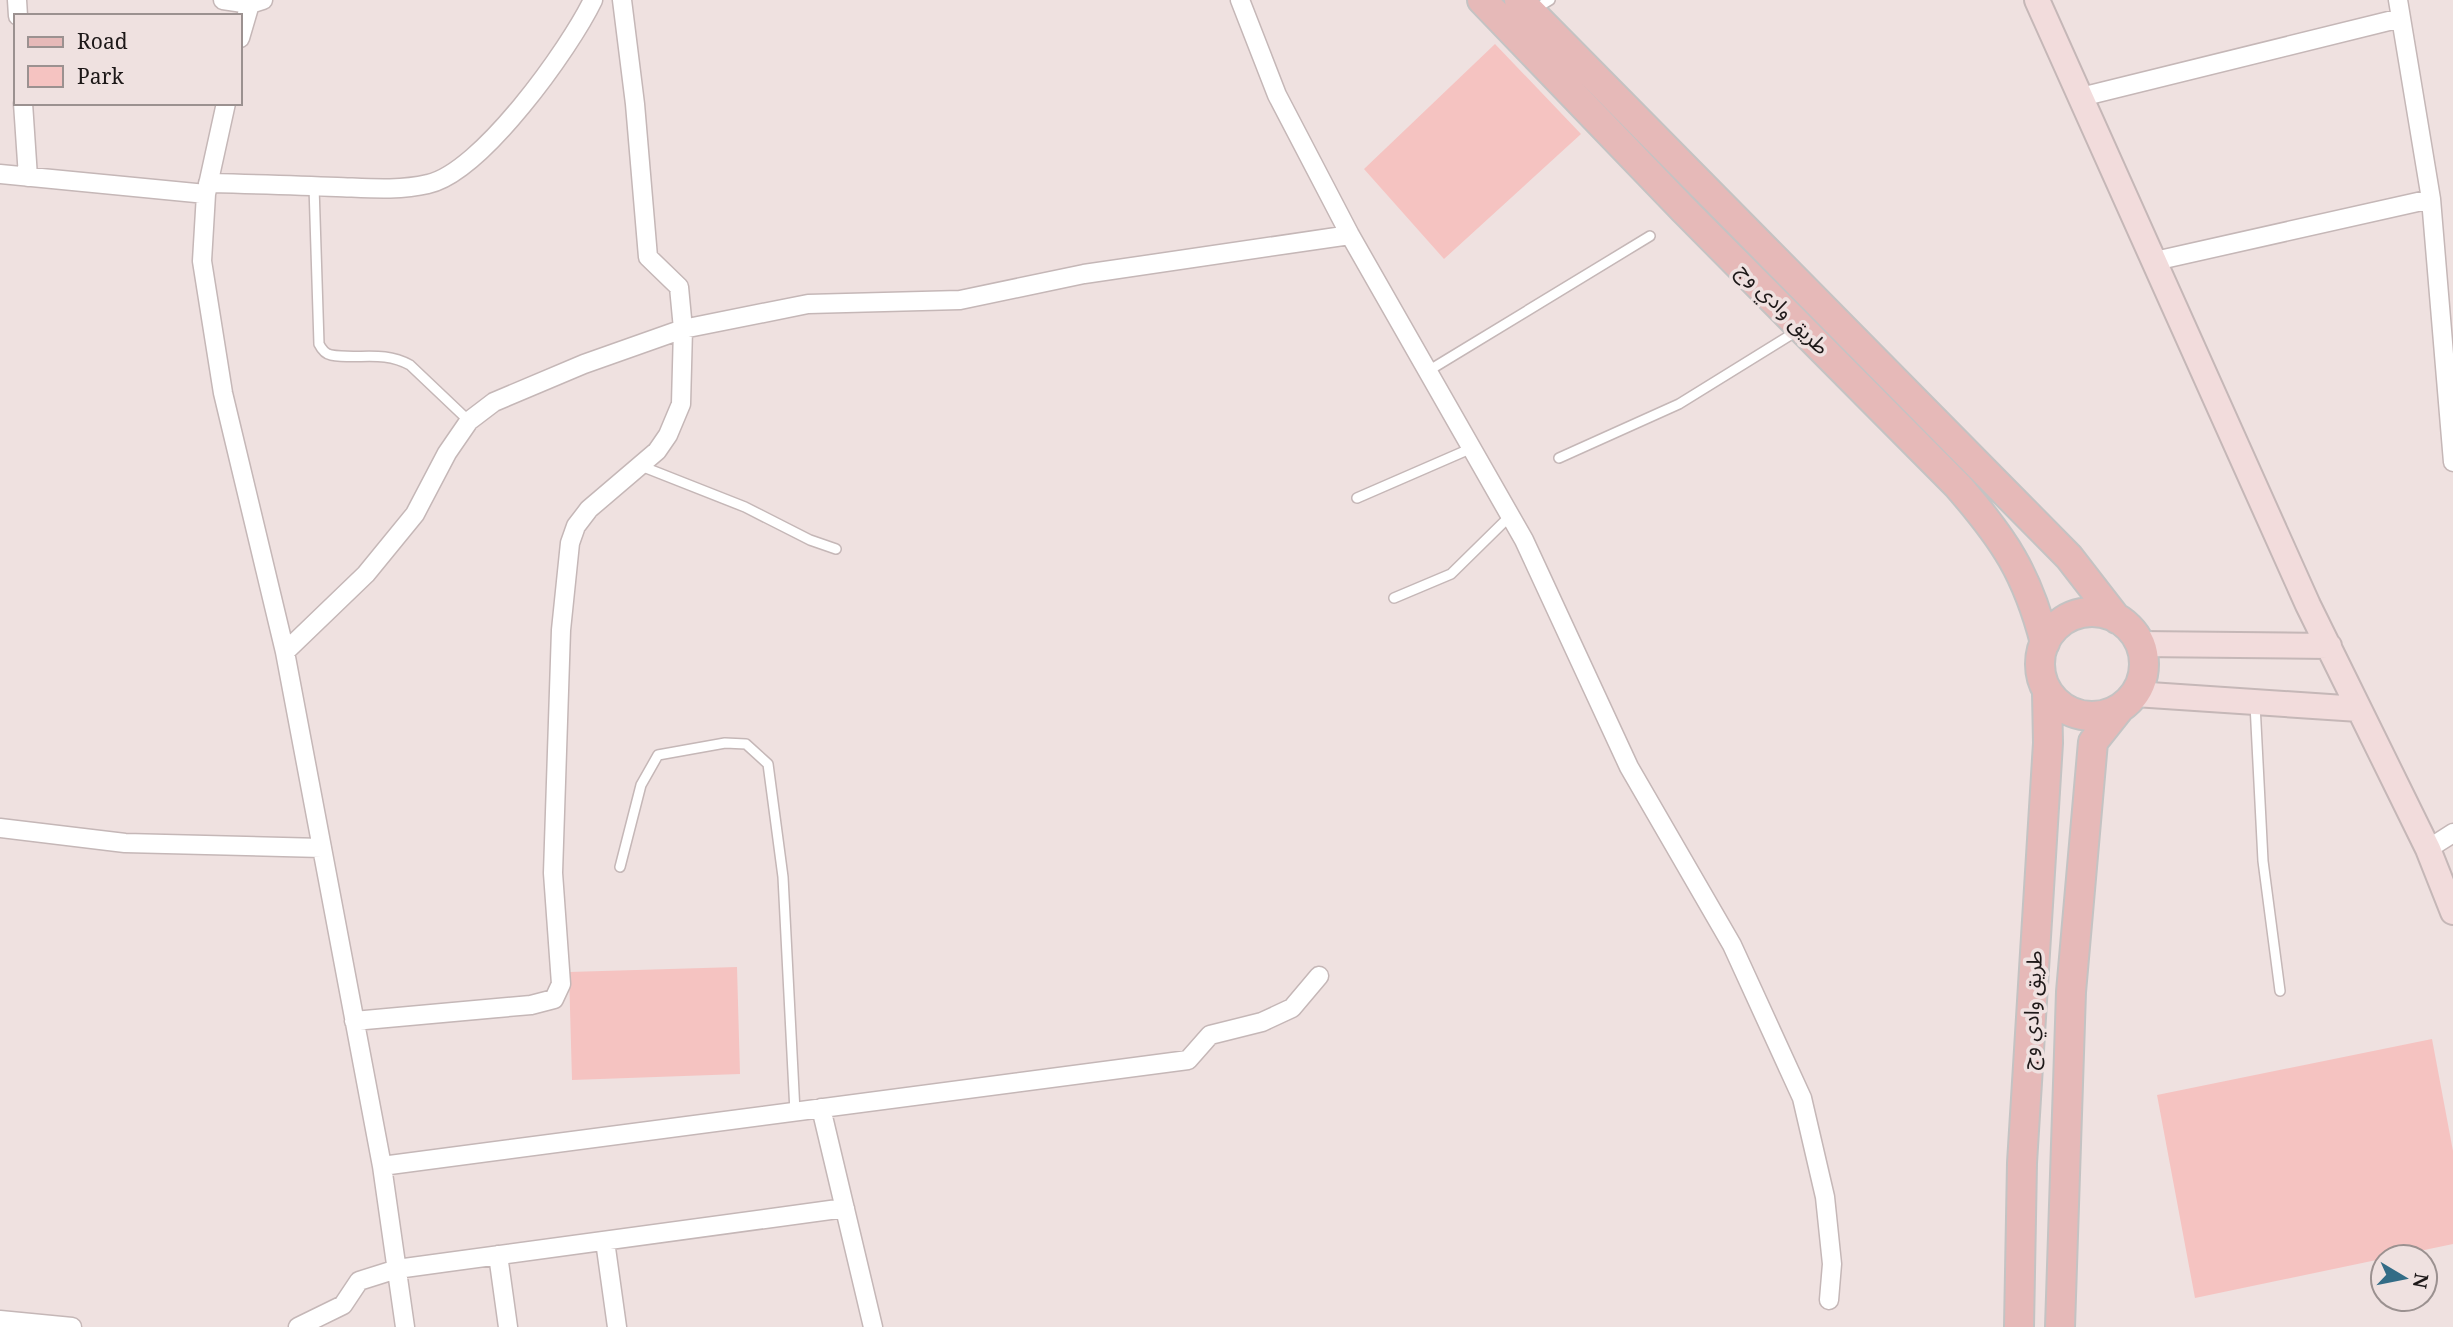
<svg xmlns="http://www.w3.org/2000/svg" width="2453" height="1327" viewBox="0 0 2453 1327" font-family="'Noto Serif','Noto Sans Arabic',serif">
  <rect width="100%" height="100%" fill="#efe1e0"/>
  <path fill="#f5c3c1" d="M1495,44L1581,134L1444,259L1364,169Z
    M737,967L740,1074L572,1080L569,972Z
    M2432,1039L2453,1151V1244L2195,1298L2157,1095Z"/>
  <g fill="none" stroke-linecap="round" stroke-linejoin="round">
    <g stroke="#c5b7b7" stroke-width="12">
      <path id="lane" d="M1535,9L1550,0
        M314,186L319,344C322,350 325,354 331,355C359,360 382,350 410,365L469,421
        M1428,371L1650,236
        M1559,458L1679,404L1797,331
        M641,466L745,507L810,540L836,549
        M1357,498L1472,448
        M1394,598L1451,574L1510,516
        M2255,704L2263,861L2280,991
        M620,867L641,785L658,755L725,743L746,744L768,764L783,877L795,1112"/>
    </g>
    <g stroke="#c5b7b7" stroke-width="21">
      <path id="street" d="M17,0L18,16
        M223,0L250,4
        M1240,0L1277,95L1350,235L1524,540L1629,767L1732,945L1802,1098L1825,1197L1832,1264L1829,1300
        M2398,0L2431,199L2453,462
        M240,38L250,4L263,0
        M2081,97L2401,18
        M23,103L28,177
        M226,103L206,194L202,261L223,393L285,652L382,1166L405,1327
        M0,174L206,194
        M208,183C251,184 294,185 337,187C367,188 398,191 428,184C481,173 570,48 593,0
        M2155,261L2431,199
        M285,652L366,574L415,514L447,453L469,421L494,402L584,364L683,329L808,304L960,300L1084,274L1350,235
        M0,828L125,843L322,848
        M2428,849L2453,833
        M354,1021L531,1005L554,999L561,984L553,873L561,630L570,543L576,526L589,509L657,451L668,435L681,404L683,329L679,287L648,257L635,104L622,0
        M821,1108L873,1327
        M382,1166L1188,1060L1210,1035L1262,1022L1292,1008L1319,976
        M605,1241L617,1327
        M498,1255L508,1327
        M0,1320L72,1327
        M298,1327L343,1305L359,1281L397,1269L845,1208"/>
    </g>
    <g stroke="#c5b7b7" stroke-width="28">
      <path id="secondary" d="M2037,0L2308,605L2428,849L2453,912
        M2140,644L2329,646
        M2135,694L2359,709"/>
    </g>
    <g stroke="#c4c3c3" stroke-width="32">
      <path id="primary" d="M1482,0L1684,210L1958,486C2004,539 2027,573 2045,643
        M1519,0L2069,557L2117,619
        M2040 664a52 52 0 1 1 104 0a52 52 0 1 1-104 0Z
        M2019,1327L2022,1163L2048,743L2047,693
        M2060,1327L2071,992L2093,742L2120,708"/>
    </g>
    <use href="#lane" stroke="#fff" stroke-width="9"/>
    <use href="#street" stroke="#fff" stroke-width="18"/>
    <use href="#secondary" stroke="#f2dcdc" stroke-width="24"/>
    <use href="#primary" stroke="#e6b9b8" stroke-width="28"/>
  </g>
  <g text-anchor="middle" stroke-width="7" stroke-linejoin="round" paint-order="stroke">
    <g font-size="21" fill="#1d1818" stroke="#efe1e0">
      <text transform="translate(1783 309) rotate(45)" y="7">طريق وادي وج</text>
      <text transform="translate(2032 1010) rotate(-87)" y="7">طريق وادي وج</text>
    </g>
  </g>
  <rect x="14" y="14" width="228" height="91" fill="#efe1e0" stroke="#9b9190" stroke-width="2"/>
  <rect x="28" y="37" width="35" height="10" fill="#e6b9b8" stroke="#9b9190" stroke-width="2"/>
  <text x="77" y="49" font-size="21" fill="#1d1818">Road</text>
  <rect x="28" y="66" width="35" height="21" fill="#f5c3c1" stroke="#9b9190" stroke-width="2"/>
  <text x="77" y="84" font-size="21" fill="#1d1818">Park</text>
  <g transform="translate(2404 1278) rotate(100)"><circle r="33" fill="#efe1e0" stroke="#9b9190" stroke-width="2"/>
  <path d="M0-5L12 26L0 18L-12 26Z" fill="#336c86"/>
  <text y="-10" font-size="19" font-weight="bold" text-anchor="middle" fill="#1d1818">N</text>
  </g>
</svg>
